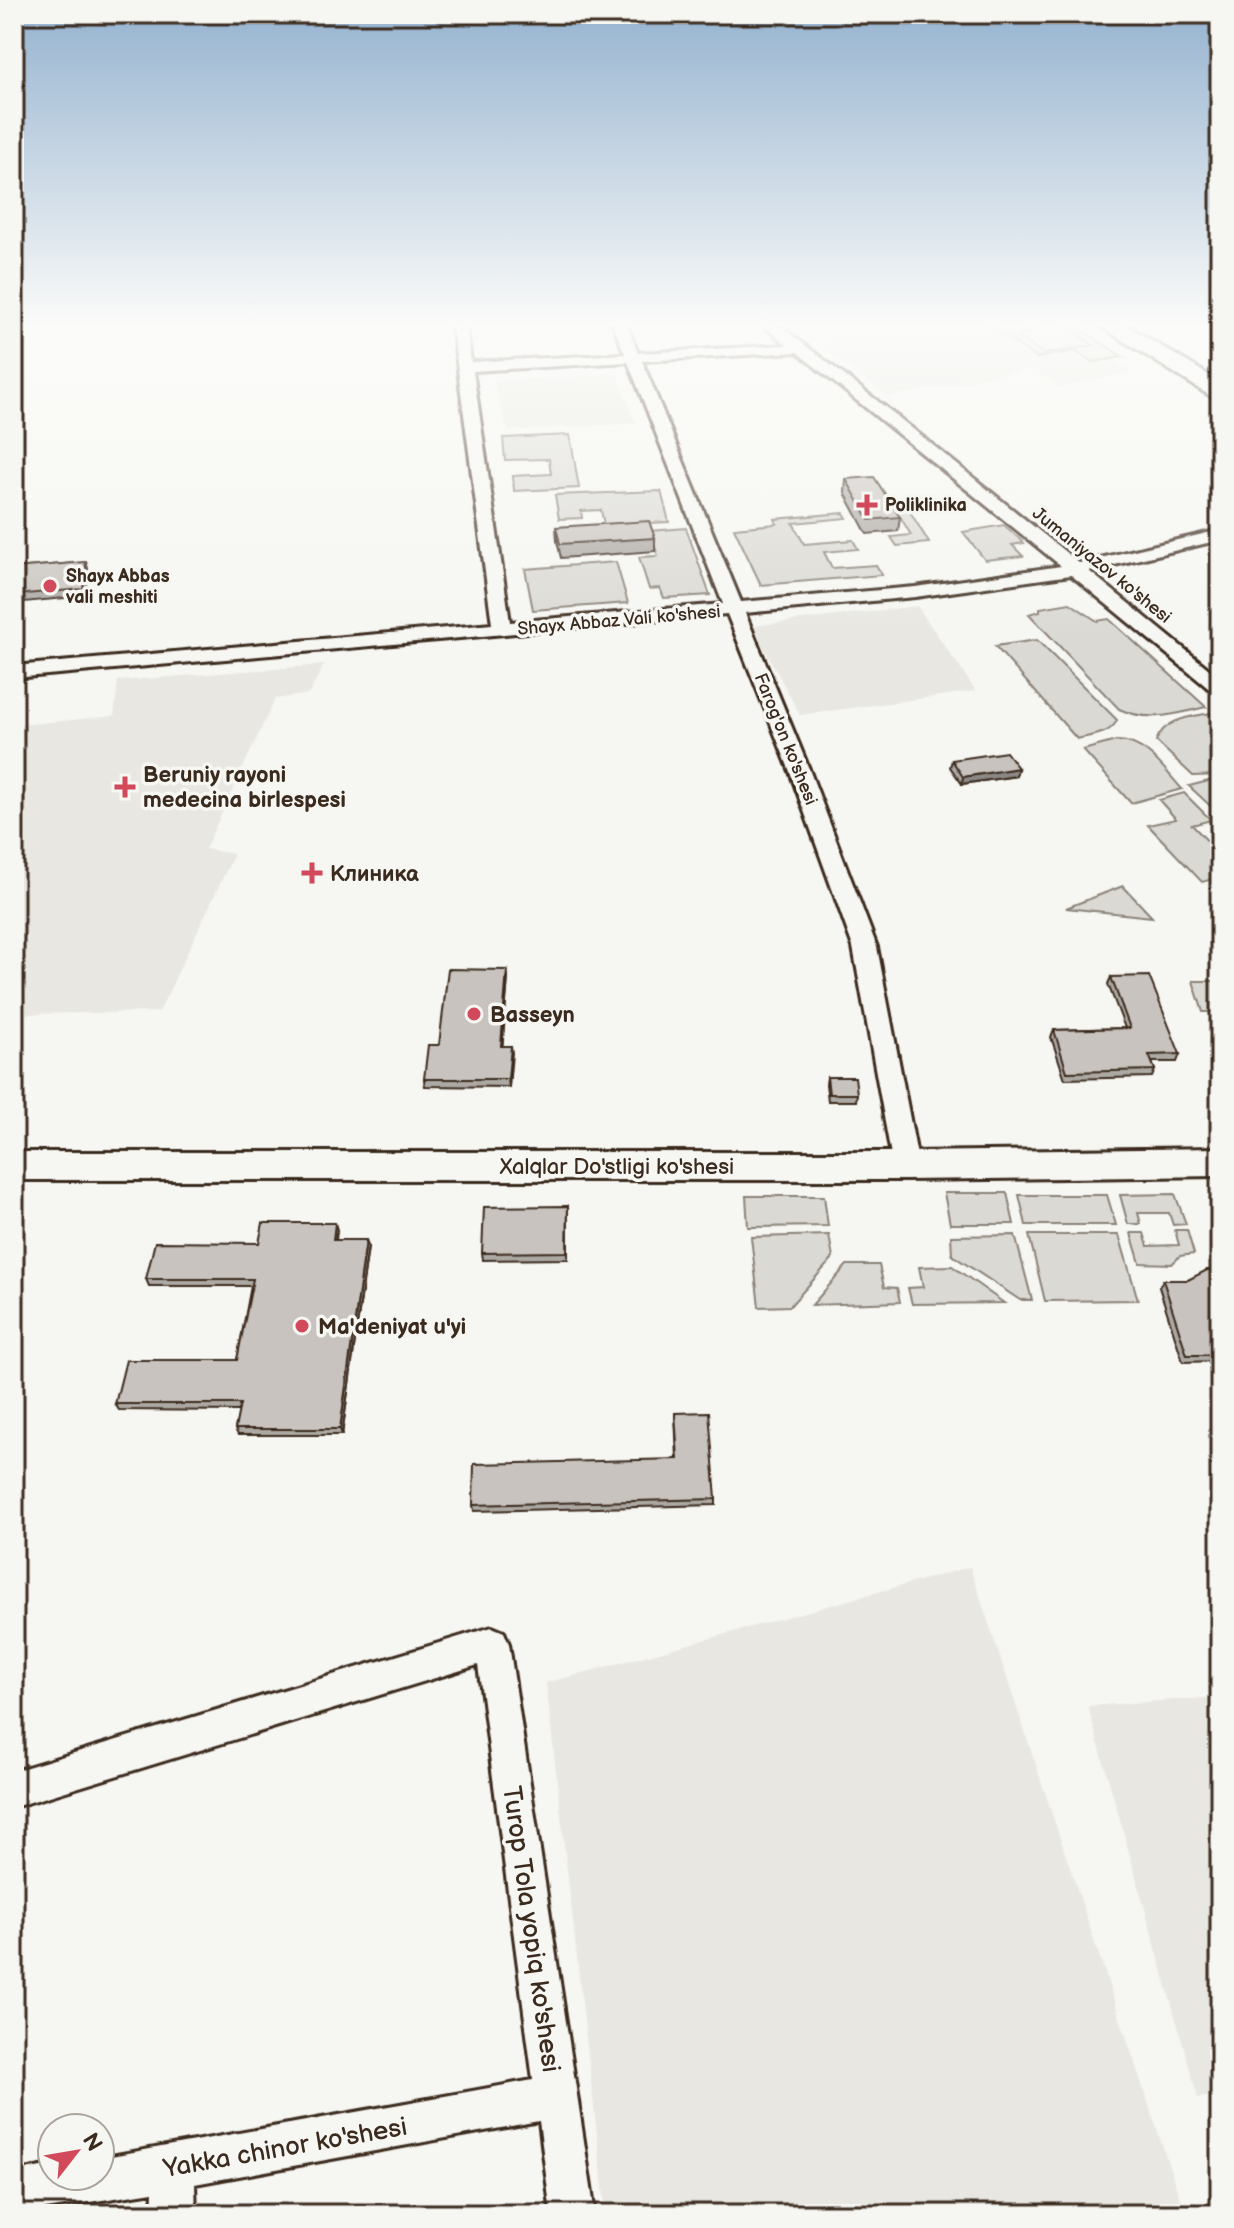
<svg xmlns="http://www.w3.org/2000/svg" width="1234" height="2228" viewBox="0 0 1234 2228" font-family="'Balsamiq Sans',sans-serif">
  <rect width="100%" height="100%" fill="#f6f6f2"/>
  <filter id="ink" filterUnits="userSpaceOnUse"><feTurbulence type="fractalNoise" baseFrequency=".0125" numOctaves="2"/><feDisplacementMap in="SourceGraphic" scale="16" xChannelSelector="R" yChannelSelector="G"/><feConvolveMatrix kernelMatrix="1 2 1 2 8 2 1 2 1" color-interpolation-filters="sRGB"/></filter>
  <g filter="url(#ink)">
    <path fill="#e8e7e2" d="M14,325H398L404,344L14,331Z
      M888,325H1076L1127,357L1113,360L1132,372L1059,387L1031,368L888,397L813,339Z
      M617,374L636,423L508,431L493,381Z
      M917,606L976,691L800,715L752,626Z
      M324,665L309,694L275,699L205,849L234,854L159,1012L14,1014V722L19,721L20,725L114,716L118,681Z
      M970,1567L1185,2214H606L546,1683Z
      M1220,1697V2095L1198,2098L1088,1706Z"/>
    <path fill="#dad9d3" stroke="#8a8278" stroke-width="2" d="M988,325H1026L1036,332L1017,336L1044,354L1093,345L1063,325H1074L1123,357L1093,362L1075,351L1037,358Z
      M570,435L579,488L514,491L513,476L551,474L549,459L505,460L503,438Z
      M661,491L669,522L604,525L601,510L581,511L582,518L559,519L555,495Z
      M903,500L929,543L897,546L891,537L911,535L891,501Z
      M844,513L847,518L793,523L804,544L853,540L858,549L824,552L832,568L876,565L882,575L761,585L734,528L777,524L775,519Z
      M1004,525L1024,543L1012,545L1023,556L985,560L963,532Z
      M686,528L710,595L664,598L660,588L649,589L639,557L658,556L650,531Z
      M616,562L628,603L533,610L525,569Z
      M1070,603L1097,621L1109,619L1206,707C1174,714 1150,723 1119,709L1029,614L1040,611V608Z
      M1037,640L1117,720C1111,735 1091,735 1077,739L995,646Z
      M1216,712L1220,715V775L1193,776L1156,741C1165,717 1193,717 1216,712Z
      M1116,741C1145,740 1164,769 1182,789L1131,803L1083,750Z
      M1220,778V815L1189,786Z
      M1184,793L1211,820L1192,825L1220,854V877L1202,882L1148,825L1176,819L1159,800Z
      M1123,886L1152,917L1066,908Z
      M1193,981H1220L1218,1012H1203Z
      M944,1193H1007L1014,1224H950Z
      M1175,1194L1186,1224L1173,1225L1169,1213H1138L1141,1224H1128L1120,1195Z
      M1019,1195H1107L1116,1225H1026Z
      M746,1196H824L828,1226L748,1227Z
      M1175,1230H1187L1194,1254L1180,1256L1172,1264L1140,1263L1131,1233H1144L1148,1246L1179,1245Z
      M829,1235L833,1258L790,1306L759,1307L751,1237Z
      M1015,1235L1032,1300H1020L952,1255L951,1236Z
      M1029,1235H1119L1138,1300L1045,1301Z
      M847,1265H879L884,1287L897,1288L900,1302L812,1305Z
      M952,1266L1004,1303L912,1304L908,1288L923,1287L919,1267Z"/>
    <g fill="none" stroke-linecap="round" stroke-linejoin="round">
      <g stroke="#3b2a1e" stroke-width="6">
        <path id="street" d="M452,325H466L471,362L625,354L613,325H627L638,353L787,345L763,325H779L893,413L1079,563L1220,530V540L1089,571L1220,678V694L1213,692L1071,575L915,597L745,613L809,769L877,947L919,1166L915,1173L906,1176L897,1173L893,1166L853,947L789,769L727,614L14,678V666L492,624ZM797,352L1061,566L915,587L741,602L642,361ZM628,362L723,604L510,622L473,371Z
          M492,1627L504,1632L509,1644L595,2214H551L539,2121L195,2184L196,2214H152L153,2192L14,2214V2172L52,2165V2176H100V2158L533,2080L478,1665L14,1807V1771Z"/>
      </g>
      <g stroke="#3b2a1e" stroke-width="6">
        <path id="secondary" d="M1220,1148V1176L906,1180H14V1152H906Z"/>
      </g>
      <g stroke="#3b2a1e" stroke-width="6">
        <path id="primary" d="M1099,325H1126L1220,382V399L1212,397Z"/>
      </g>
      <use href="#street" fill="#f6f6f2" fill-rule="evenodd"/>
      <use href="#secondary" fill="#f6f6f2" fill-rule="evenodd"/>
      <use href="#primary" fill="#f6f6f2" fill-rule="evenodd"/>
    </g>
    <path fill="#aca8a3" stroke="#3b2a1e" stroke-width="2" d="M846,479L900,517L898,531L867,534L845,493Z
      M556,527L655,538V551L561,558L557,541Z
      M86,562L88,569L85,596L14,603V568Z
      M952,760L1018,768L1016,776L962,784L950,767Z
      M507,970L508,977L502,1046H511L509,1087L425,1086L424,1079L439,1045Z
      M1111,977L1180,1054L1177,1062H1152L1155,1070L1152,1077L1065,1079L1051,1037L1054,1030L1125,1028L1108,984Z
      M827,1077L857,1094L856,1101H828L826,1084Z
      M568,1206V1259L483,1260L482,1253Z
      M337,1230L336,1240H366L368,1247L342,1435H238L235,1429L239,1411L119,1410L115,1404L237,1360L251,1286H149L146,1279L259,1243Z
      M1220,1269V1361L1183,1362L1159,1287L1163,1280H1188Z
      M675,1413L716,1499V1505L474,1511L473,1505L677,1459Z"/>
    <path fill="#8c8885" stroke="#3b2a1e" stroke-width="2" d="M86,562L88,569L85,596L83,589Z
      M1018,768L1016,776L962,784L963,777Z
      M507,970L508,977L502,1053L501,1046Z
      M511,1046L512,1053L509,1087L508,1079Z
      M335,1223L337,1230L334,1247L333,1240Z
      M366,1240L368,1247L342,1435L340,1429Z"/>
    <path fill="#c8c3be" stroke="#3b2a1e" stroke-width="2" d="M874,477L900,517L869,520L846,479Z
      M649,521L655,538L560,544L556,527Z
      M86,562L83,589L14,595V568Z
      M1006,752L1018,768L963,777L952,760Z
      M448,969L507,970L501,1046H511L508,1079H424L428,1045H439Z
      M1149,976L1180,1054L1149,1055L1155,1070L1067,1072L1054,1030L1130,1028L1111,977Z
      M827,1077H855L857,1094H829Z
      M568,1206L567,1252L482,1253L484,1207Z
      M263,1223H335L333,1240H366L340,1429H235L240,1404H115L126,1360H237L253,1279H146L155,1242L259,1243Z
      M1220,1269V1355H1187L1163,1280H1188L1207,1270Z
      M709,1412L716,1499L473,1505L474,1464L678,1459L675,1413Z"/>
  </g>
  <linearGradient id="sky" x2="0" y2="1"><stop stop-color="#94b2cf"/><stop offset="0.51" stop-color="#fbfbf9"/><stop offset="1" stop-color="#fbfbf9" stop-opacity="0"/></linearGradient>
  <rect width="1234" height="637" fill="url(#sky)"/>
  <g fill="#d1495b" stroke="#f6f6f2" stroke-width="3">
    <path d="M863 493h8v8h8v8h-8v8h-8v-8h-8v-8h8z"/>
    <circle cx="50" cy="586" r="8"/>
    <path d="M121 775h8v8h8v8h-8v8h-8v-8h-8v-8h8z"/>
    <path d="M308 861h8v8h8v8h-8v8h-8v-8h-8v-8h8z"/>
    <circle cx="474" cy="1014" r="8"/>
    <circle cx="302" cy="1326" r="8"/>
  </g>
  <g text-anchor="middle" stroke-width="7" stroke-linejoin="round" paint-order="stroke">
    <g font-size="18" font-weight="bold" fill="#3b2a1e" stroke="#f6f6f2" text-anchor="start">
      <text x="885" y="511">Poliklinika</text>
      <text x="66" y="582">Shayx Abbas<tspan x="66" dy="21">vali meshiti</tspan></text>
    </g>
    <g font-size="18" fill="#3b2a1e" stroke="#f6f6f2">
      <text transform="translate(1102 565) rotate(39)" y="6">Jumaniyazov ko'shesi</text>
      <text transform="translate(619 620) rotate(-5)" y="6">Shayx Abbaz Vali ko'shesi</text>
      <text transform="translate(786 739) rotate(68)" y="6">Farog'on ko'shesi</text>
    </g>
    <g font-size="22" font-weight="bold" fill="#3b2a1e" stroke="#f6f6f2" text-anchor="start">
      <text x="143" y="782">Beruniy rayoni<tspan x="143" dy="25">medecina birlespesi</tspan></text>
      <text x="330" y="881">Клиника</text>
      <text x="490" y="1022">Basseyn</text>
      <text x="318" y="1334">Ma'deniyat u'yi</text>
    </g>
    <g font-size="22" fill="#3b2a1e" stroke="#f6f6f2">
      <text x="617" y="1174">Xalqlar Do'stligi ko'shesi</text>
    </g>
    <g font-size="26" fill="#3b2a1e" stroke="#f6f6f2">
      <text transform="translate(532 1929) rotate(82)" y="9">Turop Tola yopiq ko'shesi</text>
      <text transform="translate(285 2147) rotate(-10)" y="9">Yakka chinor ko'shesi</text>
    </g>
  </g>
  <rect width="1234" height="2228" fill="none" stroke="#f6f6f2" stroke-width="48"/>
  <rect x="24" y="24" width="1186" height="2180" fill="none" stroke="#3b2a1e" stroke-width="3" filter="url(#ink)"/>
  <g transform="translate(76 2152) rotate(59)"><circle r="38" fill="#f6f6f2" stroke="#aba49d" stroke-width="2"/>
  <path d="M0-6L14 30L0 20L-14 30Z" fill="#d1495b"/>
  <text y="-12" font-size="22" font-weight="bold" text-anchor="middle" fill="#3b2a1e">N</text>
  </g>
</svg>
